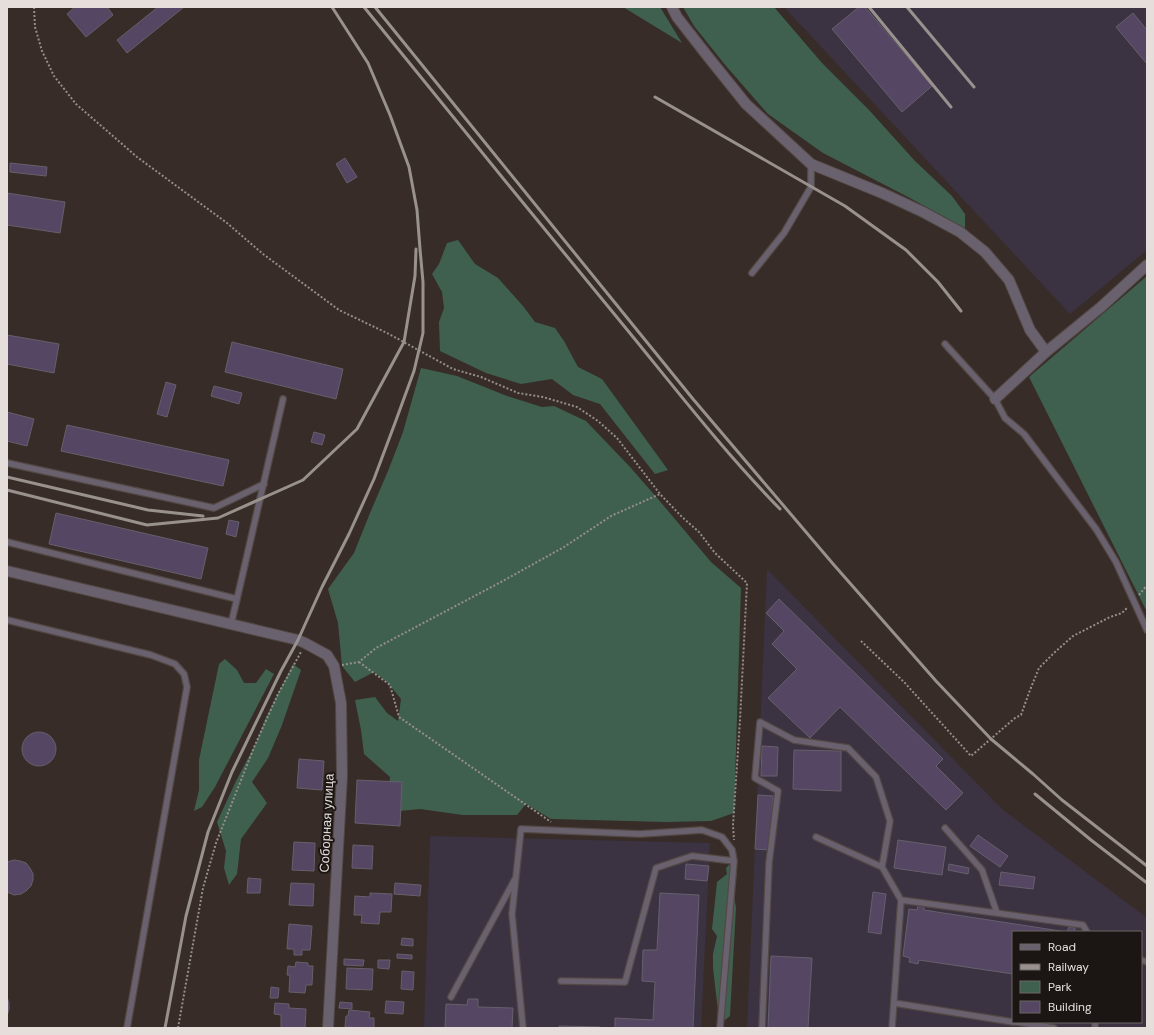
<svg xmlns="http://www.w3.org/2000/svg" width="1154" height="1035" font-family="'DM Sans',sans-serif">
  <style>
    .industrial { fill: #3b3242; fill-rule: evenodd }
    .green { fill: #3f604f }
    .building { fill: #554663; stroke: #66606b }
    .lines { fill: none; stroke-linecap: round; stroke-linejoin: round }
    .service-casing { stroke: #534844; stroke-width: 8 }
    .minor-casing { stroke: #534844; stroke-width: 12 }
    .path { stroke: #968e8a; stroke-width: 2; stroke-dasharray: 2 2; stroke-linecap: butt }
    .service { stroke: #69616e; stroke-width: 5.5 }
    .minor { stroke: #69616e; stroke-width: 10 }
    .rail { stroke: #99918d; stroke-width: 3 }
    .labels { text-anchor: middle; stroke-width: 4; stroke-linejoin: round; paint-order: stroke }
    .street-label { font-size: 13px; fill: #e5dedb; stroke: #1b1613 }
  </style>
  <rect width="100%" height="100%" fill="#372c27"/>
  <!-- industrial -->
  <path class="industrial" d="M784 7H1147V250L1070 314Z
    M767 569 1002 809 1147 918V1028H747ZM1013 932H1141V1022H1013Z
    M430 836 710 843 701 1028H424Z"/>
  <!-- green -->
  <path class="green" d="M623 7H660L682 43Z
    M683 7H774L822 63 869 110 915 161 952 196 965 214V228L908 197 823 153 768 114 726 66 694 26Z
    M458 240 475 264 498 278 523 306 535 322 555 328 564 341 578 367 602 379 668 470 655 474 600 404 573 395 552 379 521 384 486 373 440 351 439 322 444 308 442 292 432 274 439 264 447 243Z
    M1147 276V612L1029 377Z
    M421 368 457 376 507 396 542 407 554 406 586 421 630 467 658 499 711 562 741 588 734 813 711 821 666 822 551 819 526 804 517 815H463L420 809 400 811 388 799 390 777 364 754 361 730 355 700 375 697 387 713 398 721 401 699 387 682 374 672 355 682 342 666 338 623 328 589 354 553 370 513 388 471 403 432Z
    M225 659 237 670 244 683H256L266 669 274 674 215 787 202 807 194 811 199 790V760L219 664Z
    M293 664 301 670 282 725 268 758 252 782 267 803 241 839 237 874 229 885 224 868 226 851 217 822 236 781 255 745 266 717Z
    M731 863 737 874 733 892 736 907 730 1016 725 1020 718 1011 713 968V954L717 936 712 929 717 882 727 874 726 868Z"/>
  <!-- building -->
  <path class="building" d="M75 7H107L113 15 86 37 67 14Z
    M158 7H184L127 53 117 40Z
    M859 7H865L932 86 902 112 832 29Z
    M1133 13 1147 30V64L1116 27Z
    M345 158 357 177 347 183 336 164Z
    M10 163 47 167 46 176 10 172Z
    M7 193 65 202 60 233 7 225Z
    M7 335 59 344 54 373 7 364Z
    M232 342 343 369 336 399 225 372Z
    M166 382 176 385 167 417 157 414Z
    M214 386 242 393 239 404 211 396Z
    M7 412 34 419 27 446 7 441Z
    M67 425 229 460 223 486 61 451Z
    M314 432 325 435 322 445 311 442Z
    M56 513 208 548 201 579 49 544Z
    M229 520 239 522 236 537 226 534Z
    M779 599 943 759 936 766 963 793 946 810 840 707 810 738 768 698 797 669 772 644 784 631 766 613Z
    M22 749a17 17 0 1 1 34 0a17 17 0 1 1-34 0Z
    M762 746 778 747 777 776H761Z
    M794 750 841 751V791L793 789Z
    M299 759 324 761 322 790 297 788Z
    M357 780 402 782 400 826 355 823Z
    M758 795 773 796 770 850 755 849Z
    M978 835 1008 856 1000 867 970 846Z
    M898 840 946 847 942 875 894 868Z
    M294 842 315 843 314 871 292 870Z
    M353 845 373 846 372 869 352 868Z
    M14 860 20 861 26 863 30 868 33 874V880L31 886 26 891 21 894 14 895 7 892V862Z
    M686 864 709 866 707 881 685 879Z
    M949 864 969 868 968 874 948 870Z
    M1001 872 1035 877 1033 889 999 885Z
    M248 878 261 879 260 893H247Z
    M291 883 314 884 313 906 289 905Z
    M395 883 421 885 420 896 394 894Z
    M873 892 886 894 881 934 868 932Z
    M370 893 392 894 391 912H380L379 924 361 923 362 915H354L355 896 370 897Z
    M660 893 699 895 693 1028H615V1018L653 1020 655 982 642 981 643 950H657Z
    M918 905H924V910L1067 932 1069 927 1075 928V932H1013V974L919 960 918 964 909 962 910 958 903 956 909 909 917 910Z
    M289 924 312 926 310 950H302V955H294V949H287Z
    M402 938 413 939V946L401 945Z
    M397 954 412 955V959L397 958Z
    M771 956 812 958 808 1028H768Z
    M344 959 364 960 363 966 344 965Z
    M378 960H390L389 969 378 968Z
    M296 962 308 963V966H313L312 985H306L305 993 289 992 290 975H287L288 966 295 967Z
    M347 968 373 969 372 990 346 989Z
    M402 971 414 972 413 990 401 989Z
    M271 987 279 988 278 998H270Z
    M7 997 9 1003V1009L7 1016Z
    M468 999H478V1007L513 1008 512 1028H445L446 1004 467 1005Z
    M386 1001 404 1002 403 1014 385 1013Z
    M340 1002 352 1003V1009L339 1008Z
    M275 1003 289 1004V1008L306 1009 305 1028H281V1015L274 1014Z
    M349 1010 370 1012 369 1018H374V1028L345 1027 346 1016H348Z
    M559 1026 600 1027V1028H559Z"/>
  <g class="lines">
    <defs>
      <path id="service" d="M752 273 784 233 811 187V164
        M945 344 995 399 1005 418 1024 434 1096 529 1116 562 1147 630
        M7 463 214 508 264 484
        M7 542 237 599 283 399
        M7 620 151 655 175 664 184 674 187 687 127 1028
        M231 624 237 599
        M945 828 982 870 997 913
        M816 837 882 867 901 900 892 1028
        M901 900 1083 925 1087 932
        M1141 960 1147 962
        M561 981 625 982 656 868 692 856 734 861
        M451 997 515 879
        M894 1003 1013 1022
        M1016 1022 1054 1028
        M523 1028 512 914 521 829 640 834 702 830 722 837 732 850 734 861 720 1028
        M762 1028 769 863 778 791 755 778 760 722 794 740 848 748 876 777 890 821 882 867
        M1095 1028V1022"/>
      <path id="minor" d="M672 7 677 17 709 58 746 104 811 164 882 193 923 212 960 232 985 252 1009 280 1030 330 1046 352
        M995 399 1046 352 1101 307 1147 265
        M7 571 298 640 305 643 327 655 334 666 341 703 342 776 328 1028"/>
    </defs>
    <!-- service casing -->
    <use href="#service" class="service-casing"/>
    <!-- minor casing -->
    <use href="#minor" class="minor-casing"/>
    <!-- path -->
    <path class="path" d="M34 7 35 27 42 51 54 76 76 104 137 157 227 223 263 254 339 310 389 334 453 369 481 377 518 393 543 397 577 407 598 421 617 438 660 494 682 517 699 532 715 553 747 583 740 720 733 825 734 840
      M1139 595 1147 585
      M861 641 904 682 971 756 1015 718 1021 715 1030 690 1039 668 1055 652 1073 636 1110 617 1122 613 1128 607
      M359 662 390 685 399 717 551 822
      M342 665 359 662 376 648 501 582 564 547 611 516 660 494
      M178 1028 203 888 216 843 255 745 278 694 301 652"/>
    <!-- service -->
    <use href="#service" class="service"/>
    <!-- minor -->
    <use href="#minor" class="minor"/>
    <!-- rail -->
    <path class="rail" d="M364 7C452 116 540 224 629 332 678 392 726 454 780 509
      M375 7 693 399 834 565 936 681 991 739 1033 774 1062 800 1147 866
      M869 7 951 107
      M907 7 974 87
      M655 97 845 206 906 250 938 282 961 311
      M7 477 148 510 203 516
      M7 490 147 525 218 518 303 480 357 429 404 342 415 276 416 249
      M1035 794 1091 840 1147 883
      M165 1028 186 916 208 832 232 772 281 671 298 640 322 587 349 534 374 479 395 423 414 371 423 333V282L420 249 417 210 409 167 390 115 368 63 332 7"/>
  </g>
  <g class="labels">
    <!-- street labels -->
    <g class="street-label">
      <text transform="translate(326 823) rotate(-87)" y="5">Соборная улица</text>
    </g>
  </g>
  <!-- border -->
  <rect width="1154" height="1035" fill="none" stroke="#e5dedb" stroke-width="16"/>
  <!-- legend -->
  <rect x="1012" y="931" width="130" height="92" fill="#1b1613" stroke="#6c6663"/>
  <rect x="1020" y="944" width="20" height="6" fill="#69616e" stroke="#6c6663"/>
  <text x="1048" y="951" font-size="12" fill="#e5dedb">Road</text>
  <rect x="1020" y="964" width="20" height="6" fill="#99918d" stroke="#6c6663"/>
  <text x="1048" y="971" font-size="12" fill="#e5dedb">Railway</text>
  <rect x="1020" y="981" width="20" height="12" fill="#3f604f" stroke="#6c6663"/>
  <text x="1048" y="991" font-size="12" fill="#e5dedb">Park</text>
  <rect x="1020" y="1001" width="20" height="12" fill="#554663" stroke="#6c6663"/>
  <text x="1048" y="1011" font-size="12" fill="#e5dedb">Building</text>
</svg>
